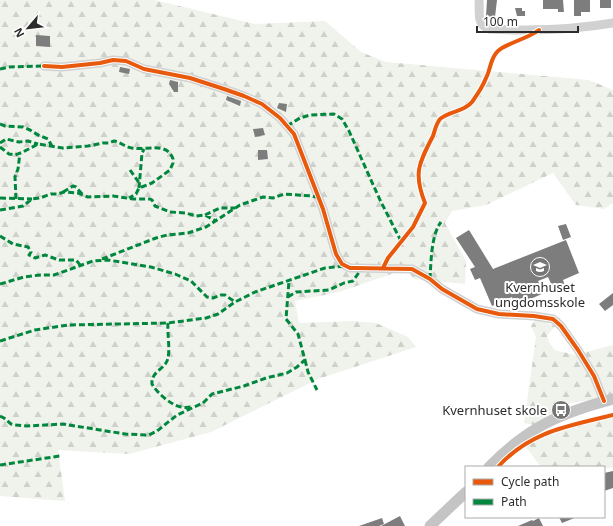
<svg xmlns="http://www.w3.org/2000/svg" width="613" height="526" font-family="'Noto Sans',sans-serif">
  <style>
    .forest { fill: url(#forest-firs) }
    .building { fill: #7d7d7d }
    .lines { fill: none; stroke-linecap: round; stroke-linejoin: round }
    .minor { stroke: #d1d1d1; stroke-width: 9 }
    .major { stroke: #c4c4c4; stroke-width: 11 }
    .quiet { stroke: #00873e; stroke-width: 3; stroke-dasharray: 6 3; stroke-linecap: butt }
    .cycleway-casing { stroke: #fff; stroke-width: 6 }
    .cycleway { stroke: #e8590c; stroke-width: 4 }
    .labels { text-anchor: middle; stroke-width: 4; stroke-linejoin: round; paint-order: stroke }
    .poi-label { font-size: 13px; fill: #2c2c2c; stroke: #fff }
  </style>
  <defs>
    <pattern id="forest-firs" width="22" height="20" patternUnits="userSpaceOnUse"><rect width="22" height="20" fill="#f0f3eb"/><path d="M5 1l3.5 6h-7zM16 11l3.5 6h-7z" fill="#ced0ca"/></pattern>
  </defs>
  <rect width="100%" height="100%" fill="#fff"/>
  <!-- forest -->
  <path class="forest" d="M0 0H154L255 24 325 21 361 52 386 62 589 80 613 90V203L604 209 576 205 553 173 486 205 452 211 445 223 466 261 465 284 414 279 406 269 339 292 295 301 299 323 352 321 376 323 408 337 416 347 318 379 211 432 129 454 58 450 65 501 0 496Z
    M536 319 555 326 547 336 550 344 555 350 575 355 613 345V394L591 400 563 404 555 413 534 425 524 423 536 337 531 326Z
    M613 417V467L604 469V467H541L525 446 563 430Z"/>
  <!-- building -->
  <path class="building" d="M487 0H497L495 17 486 16Z
    M543 0H563L564 12H558V9H543Z
    M574 0H590V12H581V16H574Z
    M600 0H611V8H600Z
    M515 8H522V11H525V16H517Z
    M36 35 50 36V47L36 46Z
    M120 67 130 69 129 74 119 72Z
    M170 80 178 82V92H174L169 84Z
    M227 96 241 101 240 106 226 100Z
    M279 103 287 104 286 112 277 108Z
    M263 128 265 135 255 137 253 129Z
    M258 150H267L268 159 258 160Z
    M566 224 571 237 563 240 558 226Z
    M469 230 493 269 566 240 579 273 563 280 565 286 554 290 548 277 538 281 544 293 526 301 527 304 516 308 512 297 492 306 480 278 475 280 470 269 475 267 456 238Z
    M613 293V305L605 311 599 304Z
    M613 471V488L604 491V473Z
    M400 516 405 526H381Z
    M559 517H577L562 523Z
    M382 518 384 524 379 526H359Z
    M539 518 543 526H518L532 520 533 521Z"/>
  <g class="lines">
    <!-- minor -->
    <path class="minor" d="M479 0C480 12 476 24 489 29 530 31 573 30 613 23
      M44 66 62 67 100 63 113 60 126 61 144 69 190 78 224 89 244 96 262 104 280 118 294 134 323 209 336 254 342 264 350 268H355L412 269 430 279 442 289 477 309 499 314 534 316 553 319 561 326 578 350 594 376 604 401"/>
    <!-- major -->
    <path class="major" d="M489 467C528 427 560 413 613 399
      M430 526 466 492"/>
    <!-- quiet -->
    <path class="quiet" d="M0 69 9 67 44 66
      M0 124 5 126 23 127 30 130 38 135 48 139 52 146
      M287 126 300 118 310 115 334 114 342 119 349 131 380 200 401 241
      M0 143 6 139 19 142 28 141 38 144
      M0 147 9 154 15 155 23 152 38 144 63 148 88 146 103 143H109L114 141C120 142 125 147 132 148 146 151 167 141 173 159V163L170 170 152 183 139 188 136 194 129 198
      M130 170 140 184
      M139 188 142 153 144 149
      M63 192 73 186 76 187 82 194
      M0 198 32 199
      M16 199 15 177 18 169 20 153
      M0 210 23 206 32 199 40 198 51 194H58L64 192 78 193 88 197 113 196 133 199H150L152 200 155 206 170 212 186 213 196 216 205 215 216 221
      M205 215 220 208H235
      M0 236 13 244 28 247 31 252 29 255 35 258 45 255 59 260H76L81 266
      M102 259 156 238 167 235 188 233 206 227 240 205 263 197 273 198 284 194 312 196 319 198
      M430 279C431 263 431 235 441 222
      M0 284 24 277 40 275H54L93 261 108 260 151 267 175 274 191 281 207 297 213 298 221 295H225L235 302
      M288 297 296 292 329 290 344 283 353 281 362 268
      M168 323C167 334 171 352 167 361 163 370 151 372 152 384 156 392 172 406 181 407 184 408 188 407 191 407
      M0 341 35 330 68 325 168 323 206 318 218 314 235 302 255 292 325 268 345 266
      M305 360 308 372 317 390
      M0 416 4 418 11 424 15 425 27 426 63 424 125 434 149 435 157 431 177 415 203 403 212 394 244 386 266 378 287 373 297 367 305 360 298 334 286 319 289 281
      M0 465 60 456"/>
    <defs>
      <path id="cycleway" d="M44 66 62 67 100 63 113 60 126 61 144 69 190 78 224 89 244 96 262 104 280 118 294 134 323 209 336 254 342 264 350 268H355L412 269 430 279 442 289 477 309 499 314 534 316 553 319 561 326 578 350 594 376 604 401
        M383 268 388 258 413 227 425 203C413 173 419 163 433 136 435 130 436 124 440 119 449 111 464 112 472 102 477 95 483 86 486 78 491 69 490 58 498 51 507 43 527 39 539 30
        M498 467C530 431 569 426 613 415"/>
    </defs>
    <!-- cycleway casing -->
    <use href="#cycleway" class="cycleway-casing"/>
    <!-- cycleway -->
    <use href="#cycleway" class="cycleway"/>
  </g>
  <!-- icons -->
  <defs>
    <symbol id="school-disc" viewBox="-11 -11 22 22"><circle r="9.5" fill="#767676" stroke="#fff"/><path d="M0-5L7-2L0 1L-7-2ZM-4 1L0 2.5L4 1V4Q0 6-4 4Z" fill="#fff"/></symbol>
    <symbol id="bus-disc" viewBox="-11 -11 22 22"><circle r="9.5" fill="#767676" stroke="#fff"/><path d="M-5-6H5V4H4V6H2V4H-2V6H-4V4H-5ZM-3.5-4V0h7V-4ZM-3.5 1.2v1.5H-2V1.2ZM2 1.2v1.5H3.5V1.2Z" fill="#fff"/></symbol>
  </defs>
  <g fill-rule="evenodd">
    <use href="#school-disc" x="529" y="256" width="22" height="22"/>
    <use href="#bus-disc" x="550" y="399" width="22" height="22"/>
  </g>
  <g class="labels">
    <!-- poi labels -->
    <g class="poi-label">
      <text x="540" y="292">Kvernhuset<tspan x="540" dy="15">ungdomsskole</tspan></text>
      <text x="547" y="415" text-anchor="end">Kvernhuset skole</text>
    </g>
  </g>
  <!-- legend -->
  <rect x="465" y="466" width="140" height="52" fill="#ffffff" stroke="#ababab"/>
  <rect x="473" y="479" width="20" height="6" fill="#e8590c" stroke="#ababab"/>
  <text x="501" y="486" font-size="12" fill="#2c2c2c">Cycle path</text>
  <rect x="473" y="499" width="20" height="6" fill="#00873e" stroke="#ababab"/>
  <text x="501" y="506" font-size="12" fill="#2c2c2c">Path</text>
  <!-- north arrow -->
  <g transform="translate(28 28) rotate(242)" stroke="#ffffff" stroke-width="3" paint-order="stroke">
  <path d="M0-3L7 15L0 10L-7 15Z" fill="#2c2c2c"/>
  <text y="-6" font-size="11" font-weight="bold" text-anchor="middle" fill="#2c2c2c">N</text>
  </g>
  <!-- scale -->
  <path d="M477 26v6h101v-6" fill="none" stroke="#2c2c2c" stroke-width="2"/>
  <text x="483" y="26" font-size="12" fill="#2c2c2c" stroke="#ffffff" stroke-width="3" paint-order="stroke">100 m</text>
</svg>
